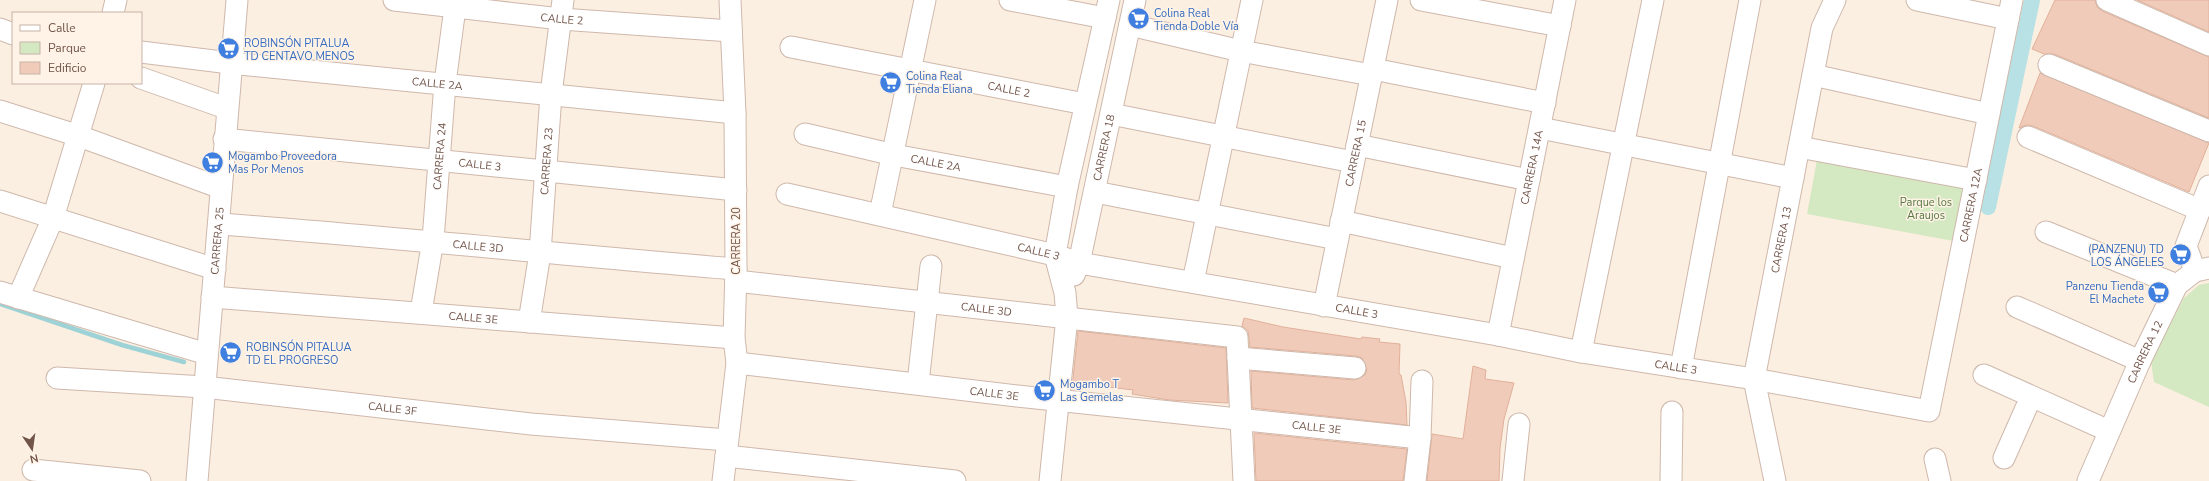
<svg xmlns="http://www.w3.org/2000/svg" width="2209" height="481" font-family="'Nunito Sans',sans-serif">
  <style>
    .green { fill: #d4e8c1 }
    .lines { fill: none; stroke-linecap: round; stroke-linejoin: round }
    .stream { stroke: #9dd2d6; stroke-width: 4.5 }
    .canal { stroke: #b7e1e4; stroke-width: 16 }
    .building { fill: #f0cbba; stroke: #e2b09a }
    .minor-casing { stroke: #ceb8ac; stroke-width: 23 }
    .minor { stroke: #fff; stroke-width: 21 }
    .labels { text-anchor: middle; stroke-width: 3; stroke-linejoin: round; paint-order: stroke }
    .shop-label { font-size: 11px; fill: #366cbe; stroke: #fff3e7; text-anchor: start }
    .street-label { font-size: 11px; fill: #725449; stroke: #fff3e7 }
    .park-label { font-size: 11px; fill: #567842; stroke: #fff3e7 }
  </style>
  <rect width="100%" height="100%" fill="#fbefe1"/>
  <!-- green -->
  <path class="green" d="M1817 160 1969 188 1959 242 1807 214Z
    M2209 283V407L2154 382 2151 362 2184 298 2199 285Z"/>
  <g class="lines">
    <!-- stream -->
    <path class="stream" d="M0 304 122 345 184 362"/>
    <!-- canal -->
    <path class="canal" d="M1988 207 2032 0"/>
  </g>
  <!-- building -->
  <path class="building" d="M2055 0H2095L2097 7 2102 11 2209 57V118L2054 54H2044L2032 49Z
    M2137 0H2209V32Z
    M2040 73 2209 143 2189 192 2033 126 2026 125 2019 128Z
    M1244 318 1283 327 1361 339 1362 337 1380 339 1379 342 1400 344 1399 374 1401 375 1406 402 1407 425 1252 408 1251 371 1354 380 1365 375 1367 369 1362 358 1356 356 1250 347 1248 331 1242 326Z
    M1078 331 1226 348 1228 403 1169 400 1132 394 1133 390 1084 384 1083 389 1072 388Z
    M1473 366 1486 370 1485 379 1514 383 1504 419 1500 448 1499 481H1427L1432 434 1463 439Z
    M1254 433 1407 449 1403 481H1256Z"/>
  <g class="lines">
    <defs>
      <g id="minor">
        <path id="s1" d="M394 0 561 19 731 31"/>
        <path d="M1010 0 1105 18"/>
        <path d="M1421 0 1560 26"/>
        <path d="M1917 0 2008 19"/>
        <path d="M2107 0 2209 45"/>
        <path d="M113 13 116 0"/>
        <path d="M1130 25 1241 51 1371 75"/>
        <path d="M0 29 13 34"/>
        <path id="s2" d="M791 47 1085 104"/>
        <path id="s3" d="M141 52 230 63 735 113"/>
        <path d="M2049 65 2209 131"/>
        <path d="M1373 69 1545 103"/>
        <path d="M1813 75 1989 114"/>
        <path d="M141 78 226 108"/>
        <path d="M0 111 79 136 221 188"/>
        <path d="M1111 114 1353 162"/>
        <path d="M1540 128 1793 178"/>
        <path id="s4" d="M805 134 894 155 1067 187"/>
        <path d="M2028 137 2200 210"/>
        <path id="s5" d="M224 139 736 190"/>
        <path d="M1357 145 1529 180"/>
        <path d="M1799 147 1976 180"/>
        <path d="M1095 192 1337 239"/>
        <path id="s6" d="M787 194 1055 255 1079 263 1498 335 1581 352 1754 379 1929 411 2012 0"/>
        <path d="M0 201 215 269"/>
        <path d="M880 214 925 0"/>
        <path d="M1341 221 1513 258"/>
        <path id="s7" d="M220 224C392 237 564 255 736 269"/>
        <path d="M2046 232 2177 285"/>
        <path d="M2195 271 2186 246 2209 186"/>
        <path id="s8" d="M1074 275 1079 263 1135 0"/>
        <path id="s9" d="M736 281 1237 337 1244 481"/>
        <path d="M1193 282 1252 0"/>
        <path d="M0 292 207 354"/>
        <path id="s10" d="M212 297 734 338"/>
        <path d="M18 298 53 218 94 83"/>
        <path id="s11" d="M1324 306 1387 0"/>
        <path d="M2017 307 2140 361"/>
        <path id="s12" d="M421 312 433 240 445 83 456 0"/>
        <path id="s13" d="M529 322 540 253 551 94 563 0"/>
        <path id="s14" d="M1498 335 1565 0"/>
        <path d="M1581 352 1653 0"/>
        <path d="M1238 358 1355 368"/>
        <path id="s15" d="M737 363 1017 396 1420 438"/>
        <path d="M1681 368 1750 0"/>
        <path d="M1984 375 2109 431"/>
        <path id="s16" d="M57 378 204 387 531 424 727 440"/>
        <path d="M918 383 931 266"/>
        <path d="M726 456 955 481"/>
        <path d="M2004 458 2031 397"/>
        <path d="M1935 459 1940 481"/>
        <path d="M33 470 140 481"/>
        <path id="s17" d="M197 481 237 0"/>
        <path d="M723 481 737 363 734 338 736 269 735 113 730 0"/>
        <path d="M1050 481 1067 317 1065 293 1055 255 1067 187 1109 0"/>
        <path d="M1415 481 1420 438 1422 381"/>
        <path d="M1513 481 1519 424"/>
        <path d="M1671 481 1672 412"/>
        <path id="s18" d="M1775 481 1754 379 1822 28 1835 0"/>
        <path id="s19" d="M2088 481 2140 361 2177 285 2195 271 2209 268"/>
      </g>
    </defs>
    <!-- minor casing -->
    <use href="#minor" class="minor-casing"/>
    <!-- minor -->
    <use href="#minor" class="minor"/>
  </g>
  <!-- icons -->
  <defs>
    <symbol id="supermarket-disc" viewBox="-11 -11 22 22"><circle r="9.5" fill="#3f7fe0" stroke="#fff3e7"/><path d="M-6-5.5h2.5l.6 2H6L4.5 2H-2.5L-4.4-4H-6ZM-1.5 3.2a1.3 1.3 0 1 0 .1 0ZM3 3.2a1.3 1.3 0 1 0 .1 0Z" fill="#fff"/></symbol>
  </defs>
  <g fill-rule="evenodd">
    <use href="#supermarket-disc" x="1126" y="6" width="25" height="25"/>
    <use href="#supermarket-disc" x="216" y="36" width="25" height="25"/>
    <use href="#supermarket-disc" x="878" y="70" width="25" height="25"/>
    <use href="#supermarket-disc" x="200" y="150" width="25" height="25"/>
    <use href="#supermarket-disc" x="2168" y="242" width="25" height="25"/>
    <use href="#supermarket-disc" x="2146" y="280" width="25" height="25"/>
    <use href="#supermarket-disc" x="218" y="340" width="25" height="25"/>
    <use href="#supermarket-disc" x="1032" y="378" width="25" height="25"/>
  </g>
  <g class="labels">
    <!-- shop labels -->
    <g class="shop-label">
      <text x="1154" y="17">Colina Real<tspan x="1154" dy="13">Tienda Doble Vía</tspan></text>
      <text x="244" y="47">ROBINSÓN PITALUA<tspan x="244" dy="13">TD CENTAVO MENOS</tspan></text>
      <text x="906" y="80">Colina Real<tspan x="906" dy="13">Tienda Eliana</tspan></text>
      <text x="228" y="160">Mogambo Proveedora<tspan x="228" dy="13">Mas Por Menos</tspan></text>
      <text x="2164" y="253" text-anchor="end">(PANZENU) TD<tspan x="2164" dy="13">LOS ÁNGELES</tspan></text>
      <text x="2144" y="290" text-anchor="end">Panzenu Tienda<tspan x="2144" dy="13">El Machete</tspan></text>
      <text x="246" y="351">ROBINSÓN PITALUA<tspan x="246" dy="13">TD EL PROGRESO</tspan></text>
      <text x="1060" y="388">Mogambo T<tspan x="1060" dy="13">Las Gemelas</tspan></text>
    </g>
    <!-- street labels -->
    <g class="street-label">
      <text dy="4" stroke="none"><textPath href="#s1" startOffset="169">CALLE 2</textPath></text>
      <text dy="4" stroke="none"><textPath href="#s3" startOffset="298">CALLE 2A</textPath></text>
      <text dy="4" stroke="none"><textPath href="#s2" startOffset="222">CALLE 2</textPath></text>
      <text dy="4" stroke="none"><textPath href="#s8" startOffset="131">CARRERA 18</textPath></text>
      <text dy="4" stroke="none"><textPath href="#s11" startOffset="156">CARRERA 15</textPath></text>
      <text dy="4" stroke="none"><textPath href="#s12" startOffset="157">CARRERA 24</textPath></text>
      <text dy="4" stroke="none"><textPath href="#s13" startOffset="162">CARRERA 23</textPath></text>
      <text dy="4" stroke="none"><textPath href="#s4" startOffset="134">CALLE 2A</textPath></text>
      <text dy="4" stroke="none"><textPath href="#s5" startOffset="257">CALLE 3</textPath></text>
      <text dy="4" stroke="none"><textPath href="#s14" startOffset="171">CARRERA 14A</textPath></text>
      <text dy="4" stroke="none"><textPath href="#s6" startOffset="1373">CARRERA 12A</textPath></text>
      <text dy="4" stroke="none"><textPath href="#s18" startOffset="246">CARRERA 13</textPath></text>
      <text dy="4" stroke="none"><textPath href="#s17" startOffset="241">CARRERA 25</textPath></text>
      <text transform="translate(736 241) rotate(-90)" y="4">CARRERA 20</text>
      <text dy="4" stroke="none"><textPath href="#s7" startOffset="259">CALLE 3D</textPath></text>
      <text dy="4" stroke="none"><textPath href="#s6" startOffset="258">CALLE 3</textPath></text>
      <text dy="4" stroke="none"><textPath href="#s9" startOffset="252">CALLE 3D</textPath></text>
      <text dy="4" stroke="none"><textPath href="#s6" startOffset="582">CALLE 3</textPath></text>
      <text dy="4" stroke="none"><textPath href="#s10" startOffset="262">CALLE 3E</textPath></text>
      <text dy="4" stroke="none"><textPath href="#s19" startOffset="141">CARRERA 12</textPath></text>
      <text dy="4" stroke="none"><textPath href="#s6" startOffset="906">CALLE 3</textPath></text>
      <text dy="4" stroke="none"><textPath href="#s15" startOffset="259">CALLE 3E</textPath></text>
      <text dy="4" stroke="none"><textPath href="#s16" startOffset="337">CALLE 3F</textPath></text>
      <text dy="4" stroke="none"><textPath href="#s15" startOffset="583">CALLE 3E</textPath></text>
    </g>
    <!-- park labels -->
    <g class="park-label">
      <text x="1926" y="206">Parque los<tspan x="1926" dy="13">Araujos</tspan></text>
    </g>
  </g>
  <!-- legend -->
  <rect x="12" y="12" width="130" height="72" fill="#fff3e7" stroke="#c7b3a8"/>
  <rect x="20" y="25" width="20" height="6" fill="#ffffff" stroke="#c7b3a8"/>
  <text x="48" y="32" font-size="12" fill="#725449">Calle</text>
  <rect x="20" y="42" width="20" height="12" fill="#d4e8c1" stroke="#c7b3a8"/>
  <text x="48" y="52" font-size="12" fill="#725449">Parque</text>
  <rect x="20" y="62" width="20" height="12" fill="#f0cbba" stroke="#c7b3a8"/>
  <text x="48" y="72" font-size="12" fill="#725449">Edificio</text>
  <!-- north arrow -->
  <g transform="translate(32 449) rotate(167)" stroke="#fff3e7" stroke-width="3" paint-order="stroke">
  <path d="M0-3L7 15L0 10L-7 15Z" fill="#725449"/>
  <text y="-6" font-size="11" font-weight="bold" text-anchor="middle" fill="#725449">N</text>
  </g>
</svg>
